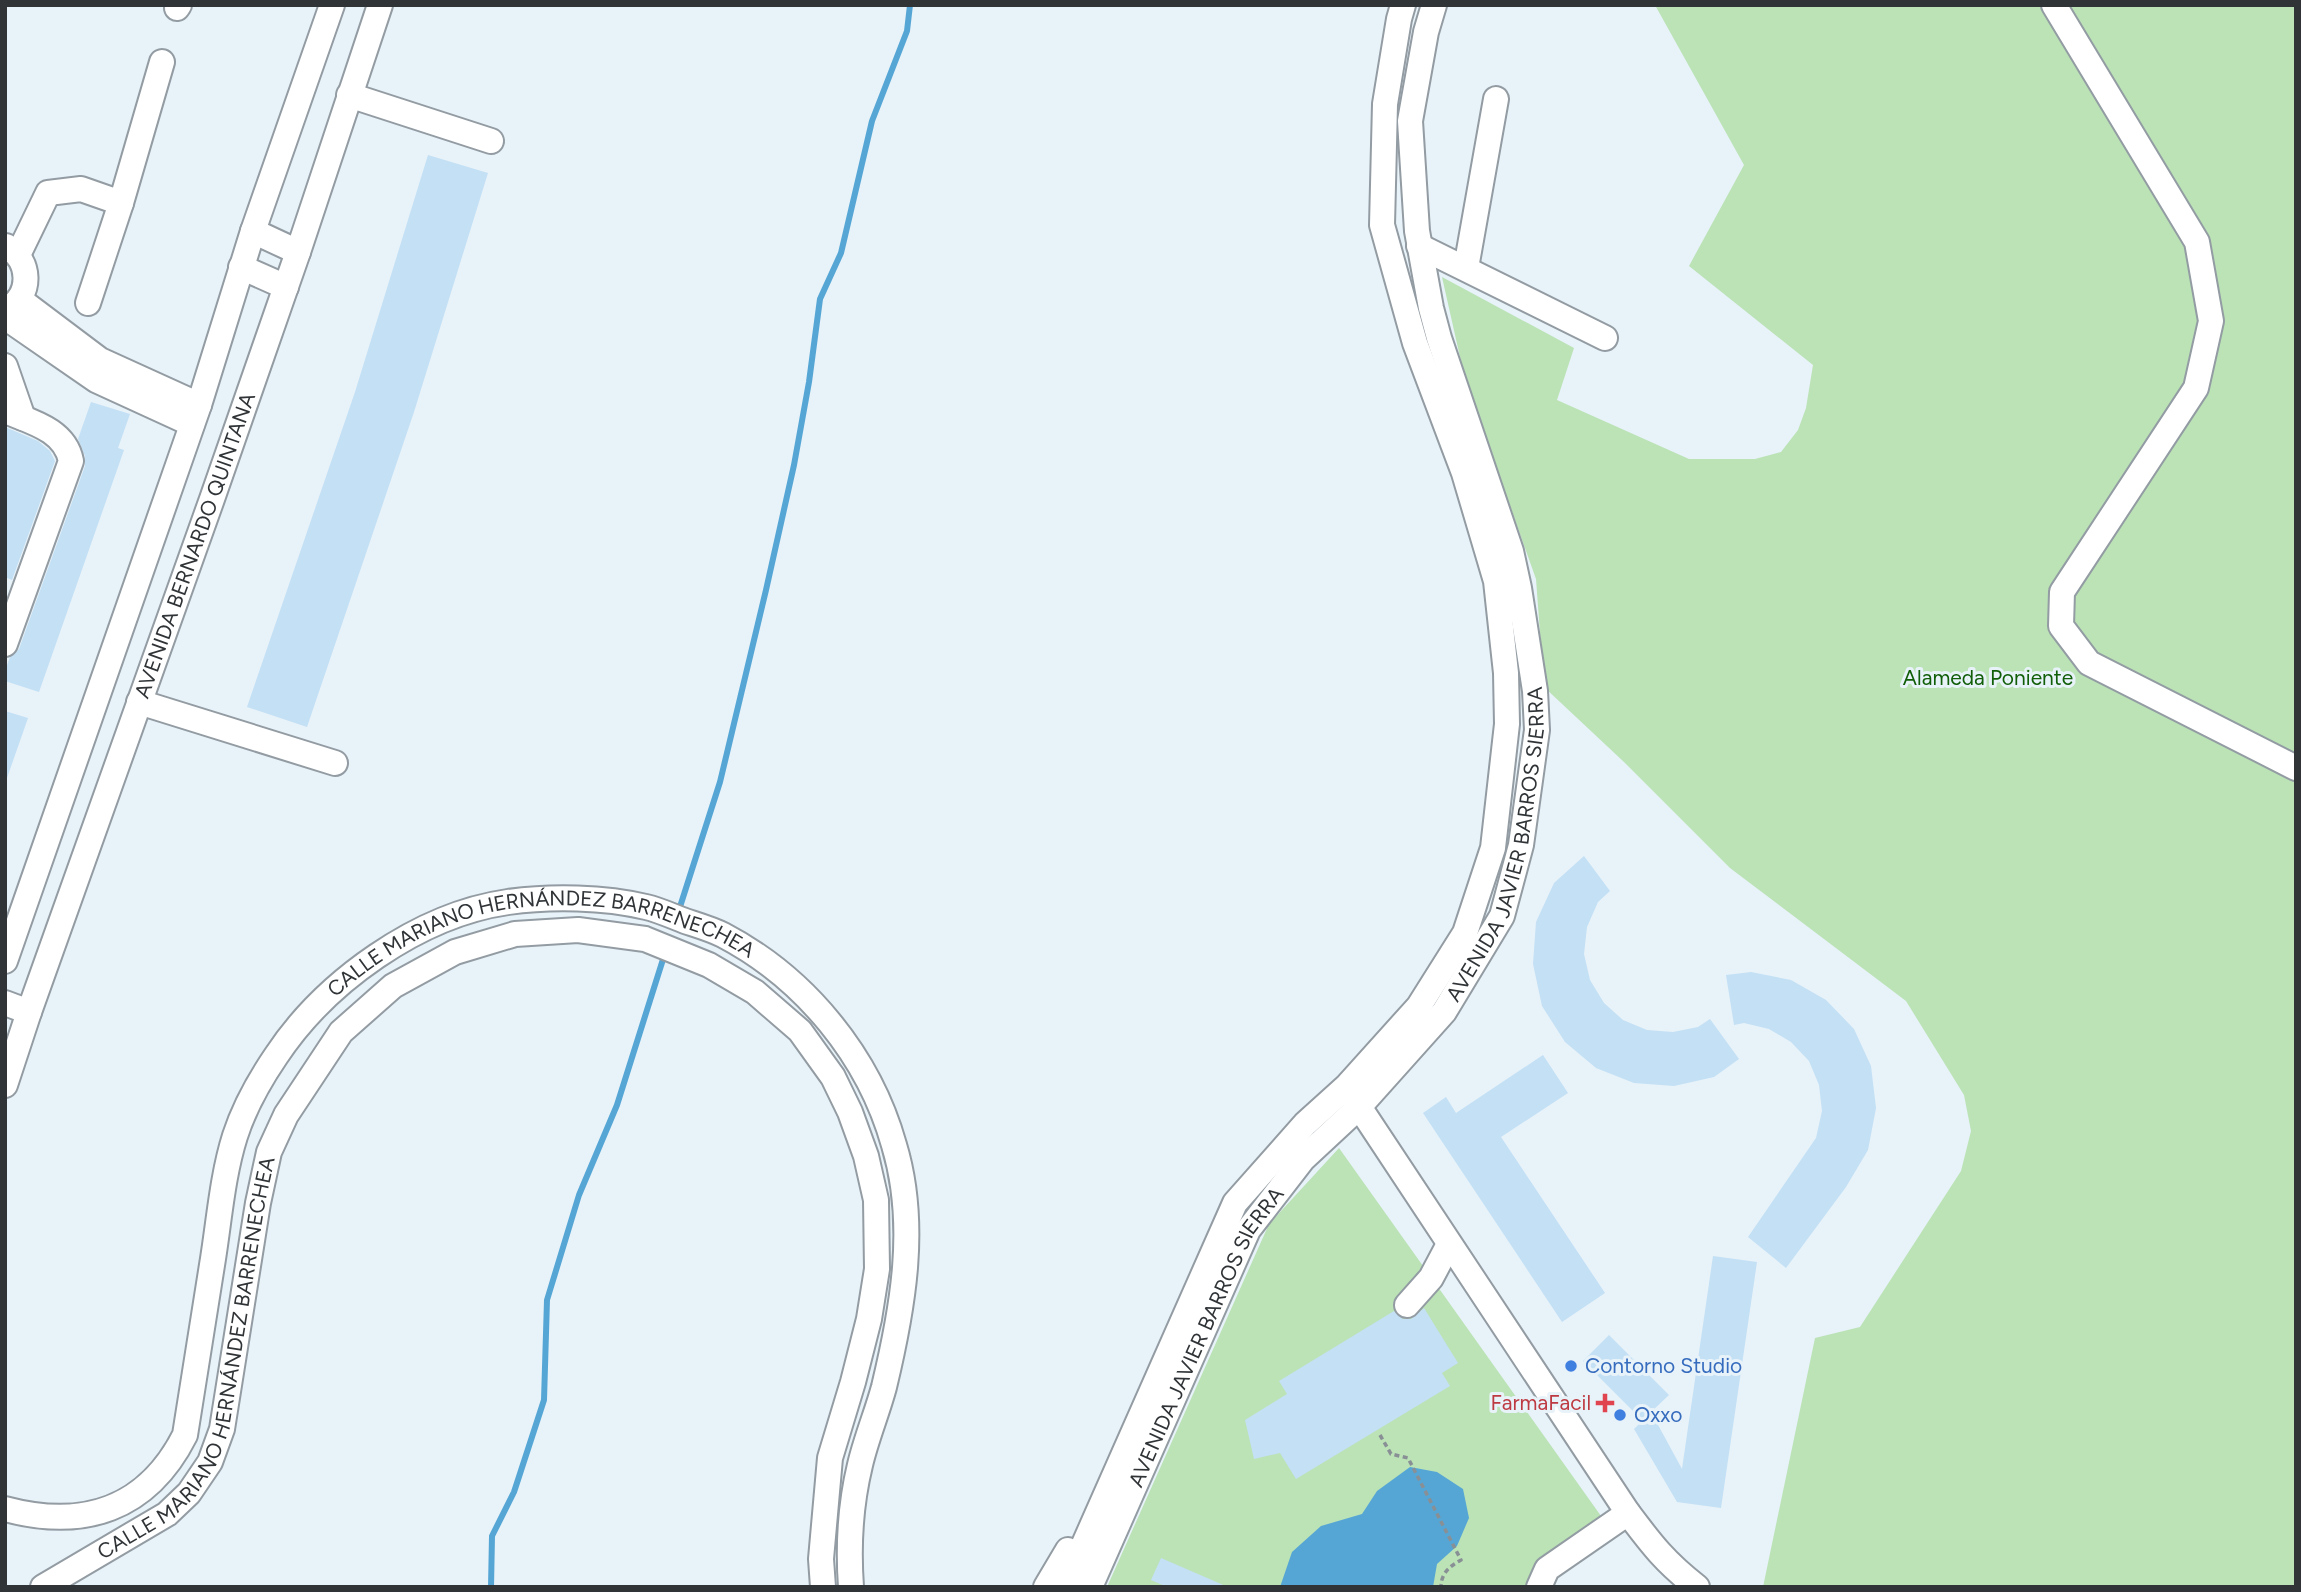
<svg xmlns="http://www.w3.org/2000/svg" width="2301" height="1592" font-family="Figtree,sans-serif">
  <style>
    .green { fill: #bbe3b6 }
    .water { fill: #56a6d5 }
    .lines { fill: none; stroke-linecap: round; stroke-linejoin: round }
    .stream { stroke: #56a6d5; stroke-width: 6 }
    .building { fill: #c3e0f5 }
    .minor-casing { stroke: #939ca3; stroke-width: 28 }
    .path { stroke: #899095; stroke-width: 3.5; stroke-dasharray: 5 3.5; stroke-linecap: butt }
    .minor { stroke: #fff; stroke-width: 24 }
    .shop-dot { fill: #3f7fe0; stroke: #e8f2f9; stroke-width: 2.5 }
    .health-dot { fill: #e0444e; stroke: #e8f2f9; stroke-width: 2.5 }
    .labels { text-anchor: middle; stroke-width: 6; stroke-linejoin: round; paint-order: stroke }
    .street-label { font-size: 21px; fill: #303437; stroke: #e8f2f9 }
    .park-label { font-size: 21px; fill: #105e08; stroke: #e8f2f9 }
    .shop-label { font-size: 21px; fill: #366cbe; stroke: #e8f2f9; text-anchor: start }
    .health-label { font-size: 21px; fill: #be3a42; stroke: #e8f2f9; text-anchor: end }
  </style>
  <rect width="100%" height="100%" fill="#e8f2f9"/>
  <!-- green -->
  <path class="green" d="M1655 5H2296V1587H1763L1815 1338 1860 1327 1961 1171 1971 1131 1964 1095 1906 1001 1730 868 1624 762 1544 687 1536 579 1483 430 1460 357 1442 277 1574 348 1557 400 1689 459H1755L1781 452 1798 430 1806 408 1813 365 1689 266 1744 165Z
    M1339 1148 1601 1516 1533 1571 1526 1587H1107L1269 1224Z"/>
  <!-- water -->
  <path class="water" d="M1410 1467 1437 1472 1463 1489 1469 1518 1457 1546 1437 1564 1433 1587H1280L1292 1552 1321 1526 1362 1514 1377 1491Z"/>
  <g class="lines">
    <!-- stream -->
    <path class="stream" d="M678 913 720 782 766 590 794 465 809 382 820 299 841 253 872 121 907 31 910 5
      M491 1587 492 1536 514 1492 544 1400 547 1300 579 1195 617 1105 665 953"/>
  </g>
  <!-- building -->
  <path class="building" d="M428 155 488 173 414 412 307 727 247 707 355 392Z
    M91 402 130 414 118 448 124 450 39 692 5 681V671L10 657 19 649 85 466V456L78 439Z
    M5 427 38 441 50 451 55 461 12 580 5 577Z
    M5 711 28 718 7 778 5 777Z
    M1584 856 1610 891 1598 902 1587 927 1584 954 1590 980 1604 1003 1623 1020 1647 1030 1673 1032 1698 1027 1710 1019 1739 1059 1714 1077 1674 1086 1634 1083 1596 1068 1565 1042 1542 1006 1533 964 1536 922 1554 883Z
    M1751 972 1791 980 1826 1000 1854 1029 1871 1066 1876 1108 1868 1150 1846 1187 1786 1268 1748 1237 1816 1138 1822 1111 1819 1085 1809 1061 1791 1042 1769 1029 1744 1023 1734 1025 1726 975Z
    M1543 1055 1568 1093 1501 1137 1605 1293 1562 1322 1423 1113 1446 1097 1456 1113Z
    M1713 1256 1757 1262 1721 1508 1677 1502 1634 1429 1647 1416 1642 1420 1583 1361 1609 1335 1669 1395 1651 1412 1682 1469Z
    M1424 1308 1458 1363 1442 1373 1450 1386 1296 1479 1280 1453 1254 1459 1245 1420 1287 1394 1279 1381 1394 1311 1403 1319H1411Z
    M1161 1558 1228 1587H1167L1151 1580Z"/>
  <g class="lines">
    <defs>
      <g id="minor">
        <path d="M2054 5 2197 242 2211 321 2196 388 2062 592 2061 626 2089 663 2296 768"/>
        <path d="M177 8 179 5"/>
        <path d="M349 95 491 141"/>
        <path d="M253 231 298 252"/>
        <path d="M6 246C31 260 33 295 6 310"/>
        <path d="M1419 246 1605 338"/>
        <path d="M18 255 48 193 81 189 121 203"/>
        <path d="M241 267 286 287"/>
        <path d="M1466 268 1496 99"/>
        <path d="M19 299 100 360 199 405"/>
        <path d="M88 303 121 203 162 62"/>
        <path d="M5 317 96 380 192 424"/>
        <path d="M5 366 23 418"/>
        <path d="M5 411C32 422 65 430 71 461L5 644"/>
        <path d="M139 702 335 763"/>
        <path d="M5 961 199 405 253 231 332 5"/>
        <path d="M5 1003 29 1012"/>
        <path id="s1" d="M5 1085 29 1012 212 499 298 252 380 5"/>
        <path d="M1350 1093 1628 1513C1652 1545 1665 1562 1697 1587"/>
        <path d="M1407 1305 1431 1278 1449 1244"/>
        <path id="s2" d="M5 1509C84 1530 147 1510 185 1435 194 1378 203 1322 212 1265 219 1223 222 1177 235 1136 244 1108 259 1081 276 1056 325 982 418 915 508 902 551 896 604 897 646 907 659 910 672 916 685 921 697 925 711 929 723 935 805 978 869 1056 894 1145 918 1224 903 1308 884 1387 877 1413 866 1439 860 1465 850 1506 848 1545 851 1587"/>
        <path id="s3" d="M43 1587 167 1514 189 1493 210 1462 222 1429 258 1203 269 1152 286 1115 341 1032 393 986 455 952 515 934 578 930 645 939 709 965 755 992 800 1031 833 1077 850 1112 866 1156 876 1200 877 1269 869 1319 853 1382 830 1458 821 1559 823 1587"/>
        <path d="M1046 1587 1068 1550"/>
        <path d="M1065 1587 1235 1203 1305 1124 1346 1087 1419 1006 1465 933 1493 848 1507 724 1506 673 1496 581 1464 473 1415 343 1382 225 1385 104 1399 19 1403 5"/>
        <path id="s4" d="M1090 1587 1248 1230 1303 1159 1359 1107 1444 1012 1502 916 1521 845 1537 730 1535 691 1519 588 1511 551 1439 338 1431 308 1417 231 1410 121 1426 32 1434 5"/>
        <path d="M1539 1587 1547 1569 1628 1513"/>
      </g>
    </defs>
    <!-- minor casing -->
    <use href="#minor" class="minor-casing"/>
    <!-- path -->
    <path class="path" d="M1380 1435 1391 1454 1408 1458 1461 1560C1450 1566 1441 1573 1441 1587"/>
    <!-- minor -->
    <use href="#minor" class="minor"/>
  </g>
  <!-- markers -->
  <g class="shop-dot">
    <circle cx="1571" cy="1366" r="7"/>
    <circle cx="1620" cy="1415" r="7"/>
  </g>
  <path class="health-dot" d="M1601.5 1392.5h7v7h7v7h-7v7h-7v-7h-7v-7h7z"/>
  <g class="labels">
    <!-- street labels -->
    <g class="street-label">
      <text dy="7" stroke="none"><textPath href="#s1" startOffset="572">AVENIDA BERNARDO QUINTANA</textPath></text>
      <text dy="7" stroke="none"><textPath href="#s4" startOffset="864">AVENIDA JAVIER BARROS SIERRA</textPath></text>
      <text dy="7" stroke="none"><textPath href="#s2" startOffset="920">CALLE MARIANO HERNÁNDEZ BARRENECHEA</textPath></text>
      <text dy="7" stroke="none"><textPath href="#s4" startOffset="276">AVENIDA JAVIER BARROS SIERRA</textPath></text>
      <text dy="7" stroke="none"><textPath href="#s3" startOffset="294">CALLE MARIANO HERNÁNDEZ BARRENECHEA</textPath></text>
    </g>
    <!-- park labels -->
    <g class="park-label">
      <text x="1988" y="685">Alameda Poniente</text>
    </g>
    <!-- shop labels -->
    <g class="shop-label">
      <text x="1585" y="1373">Contorno Studio</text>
      <text x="1634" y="1422">Oxxo</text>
    </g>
    <!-- health labels -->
    <g class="health-label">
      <text x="1591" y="1410">FarmaFacil</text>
    </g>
  </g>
  <!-- border -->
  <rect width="2301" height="1592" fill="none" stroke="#303437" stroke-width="14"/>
</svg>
